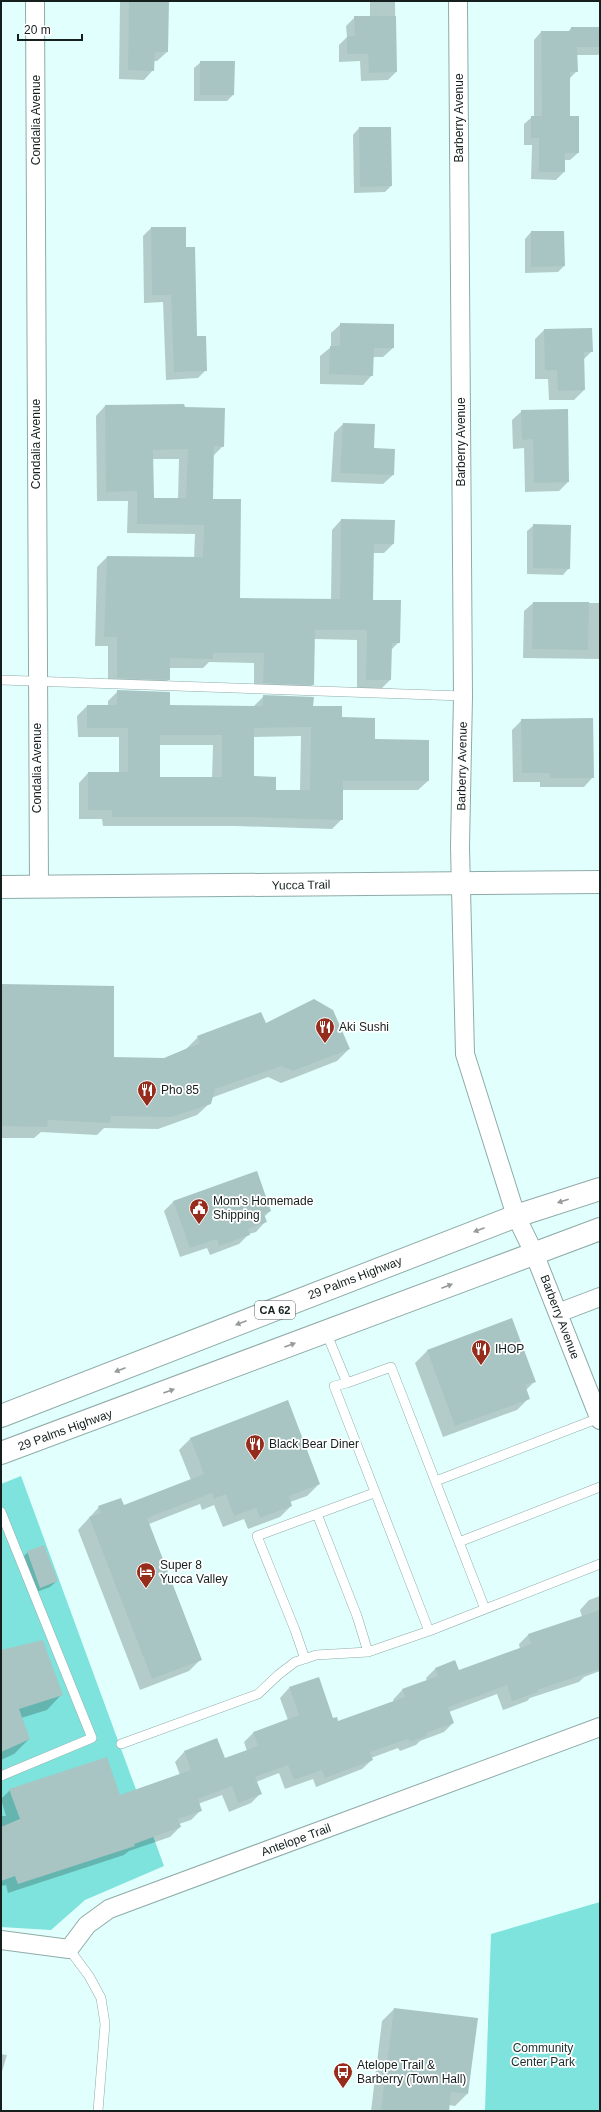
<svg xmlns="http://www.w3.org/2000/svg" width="601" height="2112" font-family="Helvetica,sans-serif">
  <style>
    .green { fill: #7de3dc }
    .shadow { fill: #0003; fill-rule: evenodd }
    .building { fill: #a9c5c3; fill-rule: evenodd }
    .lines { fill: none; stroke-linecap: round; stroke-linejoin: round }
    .service-casing { stroke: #8faba9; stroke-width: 10 }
    .minor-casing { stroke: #8faba9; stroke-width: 20 }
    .tertiary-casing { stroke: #8faba9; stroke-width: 24 }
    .primary-casing { stroke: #8faba9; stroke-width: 24 }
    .service { stroke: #fff; stroke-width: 9 }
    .minor { stroke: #fff; stroke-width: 18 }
    .tertiary { stroke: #fff; stroke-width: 22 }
    .primary { stroke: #fff; stroke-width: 22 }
    .oneway { fill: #959a9a }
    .labels { text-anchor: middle; stroke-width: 3.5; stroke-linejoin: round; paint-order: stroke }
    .shield { fill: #fff; stroke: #5a6262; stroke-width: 1 }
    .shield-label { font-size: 11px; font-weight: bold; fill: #141f1e }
    .street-label { font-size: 12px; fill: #141f1e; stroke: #fff }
    .poi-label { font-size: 12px; fill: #141f1e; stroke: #fff; text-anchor: start }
    .park-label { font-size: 12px; fill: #18312f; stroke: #fff }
  </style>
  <rect width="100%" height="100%" fill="#e1fffc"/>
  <!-- green -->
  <path class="green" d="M21 1476 164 1866 85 1900 51 1930 1 1927V1484Z
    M600 1902V2111H485L491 1934Z"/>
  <!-- shadow -->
  <path class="shadow" d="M120 1H168L167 52 157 61H153V70L144 80 119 79Z
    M370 1H395L396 72 388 80 361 81 360 61 339 62V45L347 37 346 26 355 17H370Z
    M571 28H600V53L598 55H576L577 71 569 79V117L578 153 570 160H564V172L556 180 531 179 532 145H524V124L532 117H534V40L541 32H568Z
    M201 62 233 95 227 101H194V68Z
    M359 128 391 186 385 192 354 193 353 135Z
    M151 228 185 248 196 337 206 370 198 378 166 380 163 302 144 303 143 236Z
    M531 232 564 266 558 272 525 273V239Z
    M341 324 393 348 383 357H373L372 375 363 385 320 384V356L331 347V333Z
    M544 330 592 351 583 360 584 390 574 400H549L548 379H535V339Z
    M105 406 184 408 223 446 213 456 212 500 239 599 331 600 332 530 341 520 393 544 384 553H373L372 601 399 642 391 650 390 680 381 689H357V640L314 639 313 684 303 694 254 692V663L209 662 203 668H169V679L159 689 108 687V646H95L97 567 107 557 194 558 195 534 127 533 128 501H97L96 416ZM153 459H179L178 499H153Z
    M522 411 568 482 559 491 525 492 524 448 513 449 512 420Z
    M343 424 374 425 373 449 393 475 383 484 331 482 334 433Z
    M534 525 569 568 563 575 527 574V531Z
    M533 603H600V659L523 658 524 611Z
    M118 691 169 706H254L264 696 312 707 341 718 428 781 418 790H342V819L332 829 235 826H103L102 819H79V783L88 773H119V737H78L77 716 87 706H108V701ZM301 736 300 791H275L253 777V737ZM159 745H213L212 778H159Z
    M522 720 593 777 584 787H540V782H513L512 730Z
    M1 985 113 1058 164 1059 186 1049 198 1037 265 1024 349 1049 337 1061 281 1083 268 1077 211 1098 210 1103 197 1115 158 1129 104 1128 97 1135 41 1132 34 1138H1Z
    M257 1172 270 1211 264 1217 265 1222 256 1232 249 1234 239 1244 210 1255 207 1248 180 1257 164 1211 173 1202Z
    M512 1320 535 1381 526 1390 529 1398 517 1410 443 1437 415 1363 427 1351Z
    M191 1438 319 1484 307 1496 290 1502 291 1506 280 1517 248 1529 244 1519 223 1527 214 1505 202 1510 200 1504 149 1524 201 1659 189 1671 140 1690 78 1530 99 1507H123L191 1480 179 1450Z
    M28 1552 57 1581 50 1587 34 1593 21 1559Z
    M600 1596V1671L584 1677 579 1682 530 1698 527 1701 503 1710 497 1694 449 1712 453 1723 444 1732 420 1741 416 1745 400 1751 398 1748 371 1758 372 1760 362 1769 316 1787 313 1779 285 1789 279 1773 256 1782 260 1794 251 1803 229 1812 222 1795 198 1804 201 1810 191 1820 179 1824 180 1827 170 1837 129 1851 124 1855 8 1893 6 1885 1 1886V1816H6L1 1799 10 1790 119 1797 180 1775 175 1762 184 1752 224 1760 247 1751 244 1742 253 1733 288 1720 280 1698 289 1688 338 1722 394 1702 393 1700 402 1690 427 1681 426 1678 436 1668 459 1672 520 1649 519 1644 528 1635 582 1617 580 1610 589 1600Z
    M1 1651 61 1695 47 1710 21 1718 29 1739 14 1754 1 1760Z
    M394 2009 467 2094 455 2106 449 2105 448 2111H371L382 2021Z
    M1 2054 7 2055 1 2075Z"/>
  <!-- building -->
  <path class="building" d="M129 1H169L168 52H155L154 71 128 70Z
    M354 16H396L397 72 369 73 368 54H347V36H355Z
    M571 27H600V47H577L578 72H570V116H579V153H565V172H539V138H531V116H542L541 31H571Z
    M200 61H235L234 95H200Z
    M359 127H391L392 186 360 187Z
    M151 227H186V247H195L197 336H206L207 371 174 372 171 295H152Z
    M531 231H564L565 266 531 267Z
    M340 323 394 324V348H374L373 376 329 374 330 346H340Z
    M592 328 593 352H584L585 390 558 391 557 370H545L544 329Z
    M184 404 185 407 225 408 224 447 214 446 213 499H241L240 598 340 599 341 519 395 520 394 544H374L373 600H401L400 643H392L391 680H366L367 630H315L314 685 263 683 264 653H213V659L170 658V680L117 678V637H104L107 556 203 557 204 525 137 524V491L106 492 105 405ZM188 449 186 498H154L153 450Z
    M568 409 569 482 534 483 533 439 522 440 521 410Z
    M343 423 375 424 374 448 395 449 394 475 340 473Z
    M533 524 571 525 570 569 533 568Z
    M533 602H589L588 650 532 649Z
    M117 690 170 692V705L263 706V695L314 697 313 706H342V717L375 718V739L429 740V781H343V820L246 817H112V810H88V772H128V728H87V705H117ZM311 727 310 790H276V777L254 776V728ZM160 735H222V777H160Z
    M593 718 594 778H550L549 773H522L521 719Z
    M1 984 114 986V1057L164 1058 200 1043 197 1036 261 1012 266 1023 314 999 333 1010 350 1049 293 1071 281 1066 215 1089 211 1104 171 1117 111 1116 110 1123 48 1120 47 1127 1 1126Z
    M257 1171 271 1211 264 1214 267 1222 248 1229 250 1235 219 1246 217 1239 190 1248 173 1201Z
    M512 1318 536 1382 525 1385 530 1399 455 1426 427 1350Z
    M288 1400 320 1484 289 1496 292 1506 260 1518 256 1508 234 1516 226 1494 214 1499 212 1493 147 1518 202 1660 152 1679 89 1517 101 1513 98 1506 121 1498 124 1505 204 1474 190 1438Z
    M44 1545 58 1581 40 1588 27 1551Z
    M600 1610V1669L537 1690 538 1692 512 1701 507 1685 448 1707 454 1723 426 1733 427 1736 410 1742 408 1739 370 1752 373 1760 325 1778 322 1770 294 1780 288 1765 255 1777 262 1794 238 1803 232 1786 198 1799 202 1811 178 1819 181 1827 134 1844 135 1846 18 1884 15 1876 1 1881V1827L20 1819 9 1789 107 1757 120 1795 191 1770 184 1751 217 1738 225 1758 258 1746 253 1732 299 1715 289 1687 319 1677 333 1718 337 1717 338 1721 405 1697 402 1689 438 1676 435 1668 455 1660 459 1670 531 1644 528 1634Z
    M43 1640 63 1695 19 1709 30 1739 1 1752V1650Z
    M394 2008 478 2018 468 2094 451 2092 449 2111H381Z"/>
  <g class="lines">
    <defs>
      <path id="service" d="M1 680 463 696
        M326 1332 347 1383 334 1386 429 1631
        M347 1383 391 1367 485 1609
        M436 1481 599 1418
        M1 1512 92 1738 1 1776
        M317 1514 357 1616 368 1652
        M459 1542 600 1487
        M305 1659 295 1630 257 1536 374 1493
        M121 1744 258 1694 278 1675 295 1662 316 1655 368 1652 429 1631 600 1564
        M69 1949 89 1976 101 1998 105 2024 98 2111"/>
      <path id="minor" d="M35 1 39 887
        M458 1 463 696 460 847 465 1054 516 1216 534 1253 600 1420
        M558 1313 600 1297
        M1 1940 69 1949 87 1925 109 1909 600 1727"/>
      <path id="tertiary" d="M1 887 600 882"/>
      <path id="primary" d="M1 1416 516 1216 600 1189
        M1 1453 600 1229"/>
    </defs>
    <!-- service casing -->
    <use href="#service" class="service-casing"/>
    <!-- minor casing -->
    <use href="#minor" class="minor-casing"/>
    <!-- tertiary casing -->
    <use href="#tertiary" class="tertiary-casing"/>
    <!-- primary casing -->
    <use href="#primary" class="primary-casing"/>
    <!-- service -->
    <use href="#service" class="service"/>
    <!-- minor -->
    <use href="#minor" class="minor"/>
    <!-- tertiary -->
    <use href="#tertiary" class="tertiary"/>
    <!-- primary -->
    <use href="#primary" class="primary"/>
  </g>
  <!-- one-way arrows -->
  <defs><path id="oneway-solid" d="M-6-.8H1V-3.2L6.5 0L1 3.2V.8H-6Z"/></defs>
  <g class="oneway">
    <use href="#oneway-solid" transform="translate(563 1201) rotate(162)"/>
    <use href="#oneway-solid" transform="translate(479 1230) rotate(159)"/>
    <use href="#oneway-solid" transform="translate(447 1286) rotate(-21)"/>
    <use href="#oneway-solid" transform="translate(241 1323) rotate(159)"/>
    <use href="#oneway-solid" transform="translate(290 1345) rotate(-20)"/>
    <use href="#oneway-solid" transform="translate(120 1370) rotate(159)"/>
    <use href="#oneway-solid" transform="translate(169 1391) rotate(-20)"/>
  </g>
  <!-- icons -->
  <defs>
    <symbol id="restaurant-pin" viewBox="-11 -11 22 30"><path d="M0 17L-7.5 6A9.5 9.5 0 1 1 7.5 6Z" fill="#962c1b" stroke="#fff"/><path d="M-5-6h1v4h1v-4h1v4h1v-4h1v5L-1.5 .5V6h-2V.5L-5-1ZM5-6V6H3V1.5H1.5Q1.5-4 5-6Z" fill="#fff"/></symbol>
    <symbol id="civic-pin" viewBox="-11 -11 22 30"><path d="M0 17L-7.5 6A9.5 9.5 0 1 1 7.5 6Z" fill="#962c1b" stroke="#fff"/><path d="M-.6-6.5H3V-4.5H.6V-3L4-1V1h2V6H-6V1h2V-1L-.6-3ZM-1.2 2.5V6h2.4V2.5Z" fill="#fff"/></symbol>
    <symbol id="hotel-pin" viewBox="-11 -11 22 30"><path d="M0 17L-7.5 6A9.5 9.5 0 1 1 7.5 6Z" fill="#962c1b" stroke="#fff"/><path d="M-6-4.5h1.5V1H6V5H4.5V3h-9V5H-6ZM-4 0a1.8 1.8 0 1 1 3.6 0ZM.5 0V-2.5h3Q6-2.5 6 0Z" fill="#fff"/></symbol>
    <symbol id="bus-pin" viewBox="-11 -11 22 30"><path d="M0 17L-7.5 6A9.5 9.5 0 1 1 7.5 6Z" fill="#962c1b" stroke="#fff"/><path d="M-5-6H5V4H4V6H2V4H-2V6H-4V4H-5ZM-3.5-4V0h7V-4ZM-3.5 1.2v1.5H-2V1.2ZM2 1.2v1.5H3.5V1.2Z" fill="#fff"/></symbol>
  </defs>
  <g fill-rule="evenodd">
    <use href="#restaurant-pin" x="314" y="1016" width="22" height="30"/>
    <use href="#restaurant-pin" x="136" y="1079" width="22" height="30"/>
    <use href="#civic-pin" x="188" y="1197" width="22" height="30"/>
    <use href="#restaurant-pin" x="470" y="1338" width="22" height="30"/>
    <use href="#restaurant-pin" x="244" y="1433" width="22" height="30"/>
    <use href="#hotel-pin" x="135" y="1561" width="22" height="30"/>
    <use href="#bus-pin" x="332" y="2061" width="22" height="30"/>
  </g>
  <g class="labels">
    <!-- shield labels -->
    <rect class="shield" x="255" y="1301" width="40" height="18" rx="3"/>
    <g class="shield-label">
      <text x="275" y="1314">CA 62</text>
    </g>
    <!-- street labels -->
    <g class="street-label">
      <text transform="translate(459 118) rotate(-90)" y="4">Barberry Avenue</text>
      <text transform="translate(36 120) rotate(-90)" y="4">Condalia Avenue</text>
      <text transform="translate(461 442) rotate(-90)" y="4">Barberry Avenue</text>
      <text transform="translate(36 444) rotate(-90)" y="4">Condalia Avenue</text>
      <text transform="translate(462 766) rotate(-89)" y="4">Barberry Avenue</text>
      <text transform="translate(37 768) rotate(-90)" y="4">Condalia Avenue</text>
      <text transform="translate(301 885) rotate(-1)" y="4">Yucca Trail</text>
      <text transform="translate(355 1278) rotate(-21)" y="4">29 Palms Highway</text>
      <text transform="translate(560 1317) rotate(69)" y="4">Barberry Avenue</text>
      <text transform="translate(65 1430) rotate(-20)" y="4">29 Palms Highway</text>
      <text transform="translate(296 1840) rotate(-20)" y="4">Antelope Trail</text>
    </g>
    <!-- poi labels -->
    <g class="poi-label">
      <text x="339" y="1031">Aki Sushi</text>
      <text x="161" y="1094">Pho 85</text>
      <text x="213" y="1205">Mom's Homemade<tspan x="213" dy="14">Shipping</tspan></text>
      <text x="495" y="1353">IHOP</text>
      <text x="269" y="1448">Black Bear Diner</text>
      <text x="160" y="1569">Super 8<tspan x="160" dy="14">Yucca Valley</tspan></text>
      <text x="357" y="2069">Atelope Trail &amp;<tspan x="357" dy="14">Barberry (Town Hall)</tspan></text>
    </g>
    <!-- park labels -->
    <g class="park-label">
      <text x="543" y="2052">Community<tspan x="543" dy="14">Center Park</tspan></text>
    </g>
  </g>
  <!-- border -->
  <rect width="601" height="2112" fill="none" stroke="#141f1e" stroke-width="4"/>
  <!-- scale -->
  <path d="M18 34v6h64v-6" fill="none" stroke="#141f1e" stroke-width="2"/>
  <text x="24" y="34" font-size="12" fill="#141f1e" stroke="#ffffff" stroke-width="3" paint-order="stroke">20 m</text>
</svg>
